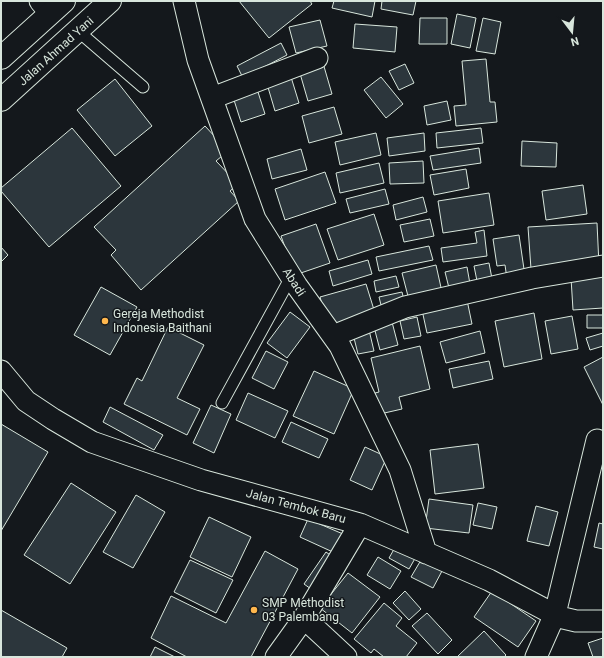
<svg xmlns="http://www.w3.org/2000/svg" width="604" height="658" font-family="Roboto,sans-serif">
  <style>
    .building { fill: #2c363c; stroke: #d8e6dc }
    .lines { fill: none; stroke-linecap: round; stroke-linejoin: round }
    .service-casing { stroke: #d8e6dc; stroke-width: 13 }
    .minor-casing { stroke: #d8e6dc; stroke-width: 23 }
    .trunk-casing { stroke: #d8e6dc; stroke-width: 24 }
    .service { stroke: #14181c; stroke-width: 11 }
    .minor { stroke: #14181c; stroke-width: 21 }
    .trunk { stroke: #14181c; stroke-width: 22 }
    .poi-dot { fill: #ffb74d; stroke: #14181c; stroke-width: 1.5 }
    .labels { text-anchor: middle; stroke-width: 3; stroke-linejoin: round; paint-order: stroke }
    .street-label { font-size: 12px; fill: #d8e6dc; stroke: #14181c }
    .poi-label { font-size: 12px; fill: #d8e6dc; stroke: #14181c; text-anchor: start }
  </style>
  <rect width="100%" height="100%" fill="#14181c"/>
  <!-- building -->
  <path class="building" d="M239 1H310L312 4 269 38Z
    M334 1H375L372 17 332 8Z
    M382 1H416L413 15 381 9Z
    M457 14 476 18 470 48 451 44Z
    M420 18H447V44H419Z
    M483 18 501 22 495 54 476 51Z
    M320 20 327 46 296 53 289 27Z
    M355 24 397 27 395 52 353 48Z
    M281 43 287 55 243 78 237 66Z
    M486 59 490 102H495L497 122 456 126 454 106 466 105 462 61Z
    M323 63 332 94 308 101 299 70Z
    M405 64 414 83 399 90 389 71Z
    M291 77 299 103 275 111 267 84Z
    M381 77 403 104 386 118 364 90Z
    M115 79 152 126 115 156 77 110Z
    M257 89 265 114 241 122 233 97Z
    M447 101 451 120 427 125 424 106Z
    M334 107 342 134 309 143 302 116Z
    M205 126 228 151 216 161 238 184 230 191 239 201 141 290 111 255 116 250 94 227Z
    M72 128 121 186 49 247 1 191V188Z
    M481 128 483 143 437 148 436 133Z
    M376 133 381 155 340 165 335 142Z
    M424 133 425 151 389 156 387 138Z
    M522 141 557 143 556 167 521 166Z
    M479 148 481 163 433 170 430 156Z
    M301 149 307 170 272 179 267 159Z
    M423 161 424 183 390 184 389 163Z
    M379 163 384 183 340 193 336 173Z
    M466 169 469 188 434 195 430 175Z
    M325 172 336 203 285 220 275 189Z
    M583 185 587 214 546 220 542 191Z
    M385 189 389 204 350 213 346 199Z
    M489 193 494 225 443 233 438 201Z
    M423 197 427 212 396 220 393 205Z
    M374 214 384 245 338 260 327 229Z
    M430 219 434 236 404 242 400 225Z
    M597 223 599 265 531 269 528 227Z
    M316 224 330 263 295 275 281 236Z
    M484 230 487 256 443 262 441 248 477 243 475 232Z
    M519 235 525 276 507 279 505 265 497 266 493 239Z
    M429 246 433 260 379 271 376 257Z
    M1 247 8 255 1 262Z
    M368 260 372 274 333 286 329 271Z
    M489 263 493 284 478 286 474 266Z
    M436 265 442 292 409 300 402 273Z
    M467 267 470 284 449 288 445 272Z
    M396 276 399 287 376 292 374 281Z
    M603 276V308L573 310 571 278Z
    M366 284 375 313 328 326 320 297Z
    M101 287 137 307 110 355 74 335Z
    M402 292 405 304 382 309 379 297Z
    M467 300 472 324 427 333 422 310Z
    M290 312 310 327 287 358 267 343Z
    M534 313 542 359 504 367 495 321Z
    M587 315H603V328H587Z
    M572 316 578 349 551 354 545 321Z
    M417 317 421 336 404 339 400 321Z
    M392 322 398 345 380 350 374 327Z
    M168 327 204 345 177 398 200 409 187 435 124 404 137 378 142 381Z
    M369 330 374 351 358 354 353 334Z
    M480 331 485 353 446 363 440 342Z
    M603 333V346L590 350 586 338Z
    M420 346 430 389 399 397 402 409 380 414 375 393 379 392 371 358Z
    M266 351 288 362 274 389 252 378Z
    M603 357V405L584 367Z
    M489 361 493 379 453 388 449 369Z
    M314 371 354 389 334 434 293 416Z
    M248 393 288 411 275 438 236 420Z
    M211 405 231 414 214 453 193 443Z
    M110 407 163 435 154 450 103 422Z
    M291 422 328 439 319 458 282 442Z
    M1 424 48 452 1 531Z
    M478 444 484 488 435 494 430 450Z
    M365 447 387 457 372 490 350 480Z
    M71 483 116 512 70 584 24 555Z
    M136 495 165 512 133 568 103 552Z
    M429 499 473 505 469 533 425 528Z
    M478 503 497 507 492 529 473 525Z
    M536 506 558 512 549 546 527 541Z
    M209 517 251 537 232 577 190 557Z
    M308 519 343 534 335 553 300 537Z
    M599 523 603 524V549L594 547Z
    M397 544 417 555 409 569 389 558Z
    M265 551 298 569 251 657H187L151 638 171 596 226 623Z
    M326 552 333 557 311 589 304 584Z
    M378 557 401 571 390 589 367 575Z
    M190 560 233 580 216 613 174 592Z
    M421 560 442 571 433 588 411 577Z
    M348 573 380 597 352 633 320 608Z
    M405 591 421 609 409 620 393 603Z
    M492 591 536 621 518 647 474 617Z
    M384 603 402 618 396 626 417 643 406 657H384L374 649 371 653 354 639Z
    M1 610 67 648 62 657H1Z
    M427 613 452 640 438 654 412 626Z
    M484 631 506 655 504 657H457Z
    M603 638V657H593L588 643Z
    M155 647 175 657H150Z"/>
  <g class="lines">
    <defs>
      <path id="service" d="M78 31 143 87
        M222 403 291 277"/>
      <path id="minor" d="M40 1 50 13
        M184 1 198 60 255 219 297 286 340 346 400 470 426 553
        M212 98 317 58
        M333 336 405 307 532 278 603 266
        M1 371 26 401 53 419 92 442 201 480 360 524 489 580 559 617 576 621H603
        M304 618 346 657
        M276 657 304 618 360 524
        M536 657 555 614 597 440"/>
      <path id="trunk" d="M1 58 64 1
        M1 100 110 1"/>
    </defs>
    <!-- service casing -->
    <use href="#service" class="service-casing"/>
    <!-- minor casing -->
    <use href="#minor" class="minor-casing"/>
    <!-- trunk casing -->
    <use href="#trunk" class="trunk-casing"/>
    <!-- service -->
    <use href="#service" class="service"/>
    <!-- minor -->
    <use href="#minor" class="minor"/>
    <!-- trunk -->
    <use href="#trunk" class="trunk"/>
  </g>
  <!-- markers -->
  <g class="poi-dot">
    <circle cx="105" cy="321" r="4"/>
    <circle cx="254" cy="610" r="4"/>
  </g>
  <g class="labels">
    <!-- street labels -->
    <g class="street-label">
      <text transform="translate(56 51) rotate(-42)" y="4">Jalan Ahmad Yani</text>
      <text transform="translate(294 282) rotate(57)" y="4">Abadi</text>
      <text transform="translate(296 506) rotate(15)" y="4">Jalan Tembok Baru</text>
    </g>
    <!-- poi labels -->
    <g class="poi-label">
      <text x="113" y="318">Gereja Methodist<tspan x="113" dy="14">Indonesia Baithani</tspan></text>
      <text x="262" y="607">SMP Methodist<tspan x="262" dy="14">03 Palembang</tspan></text>
    </g>
  </g>
  <!-- border -->
  <rect width="604" height="658" fill="none" stroke="#d8e6dc" stroke-width="4"/>
  <!-- north arrow -->
  <g transform="translate(572 32) rotate(164)" stroke="#14181c" stroke-width="3" paint-order="stroke">
  <path d="M0-3L7 15L0 10L-7 15Z" fill="#d8e6dc"/>
  <text y="-6" font-size="11" font-weight="bold" text-anchor="middle" fill="#d8e6dc">N</text>
  </g>
</svg>
